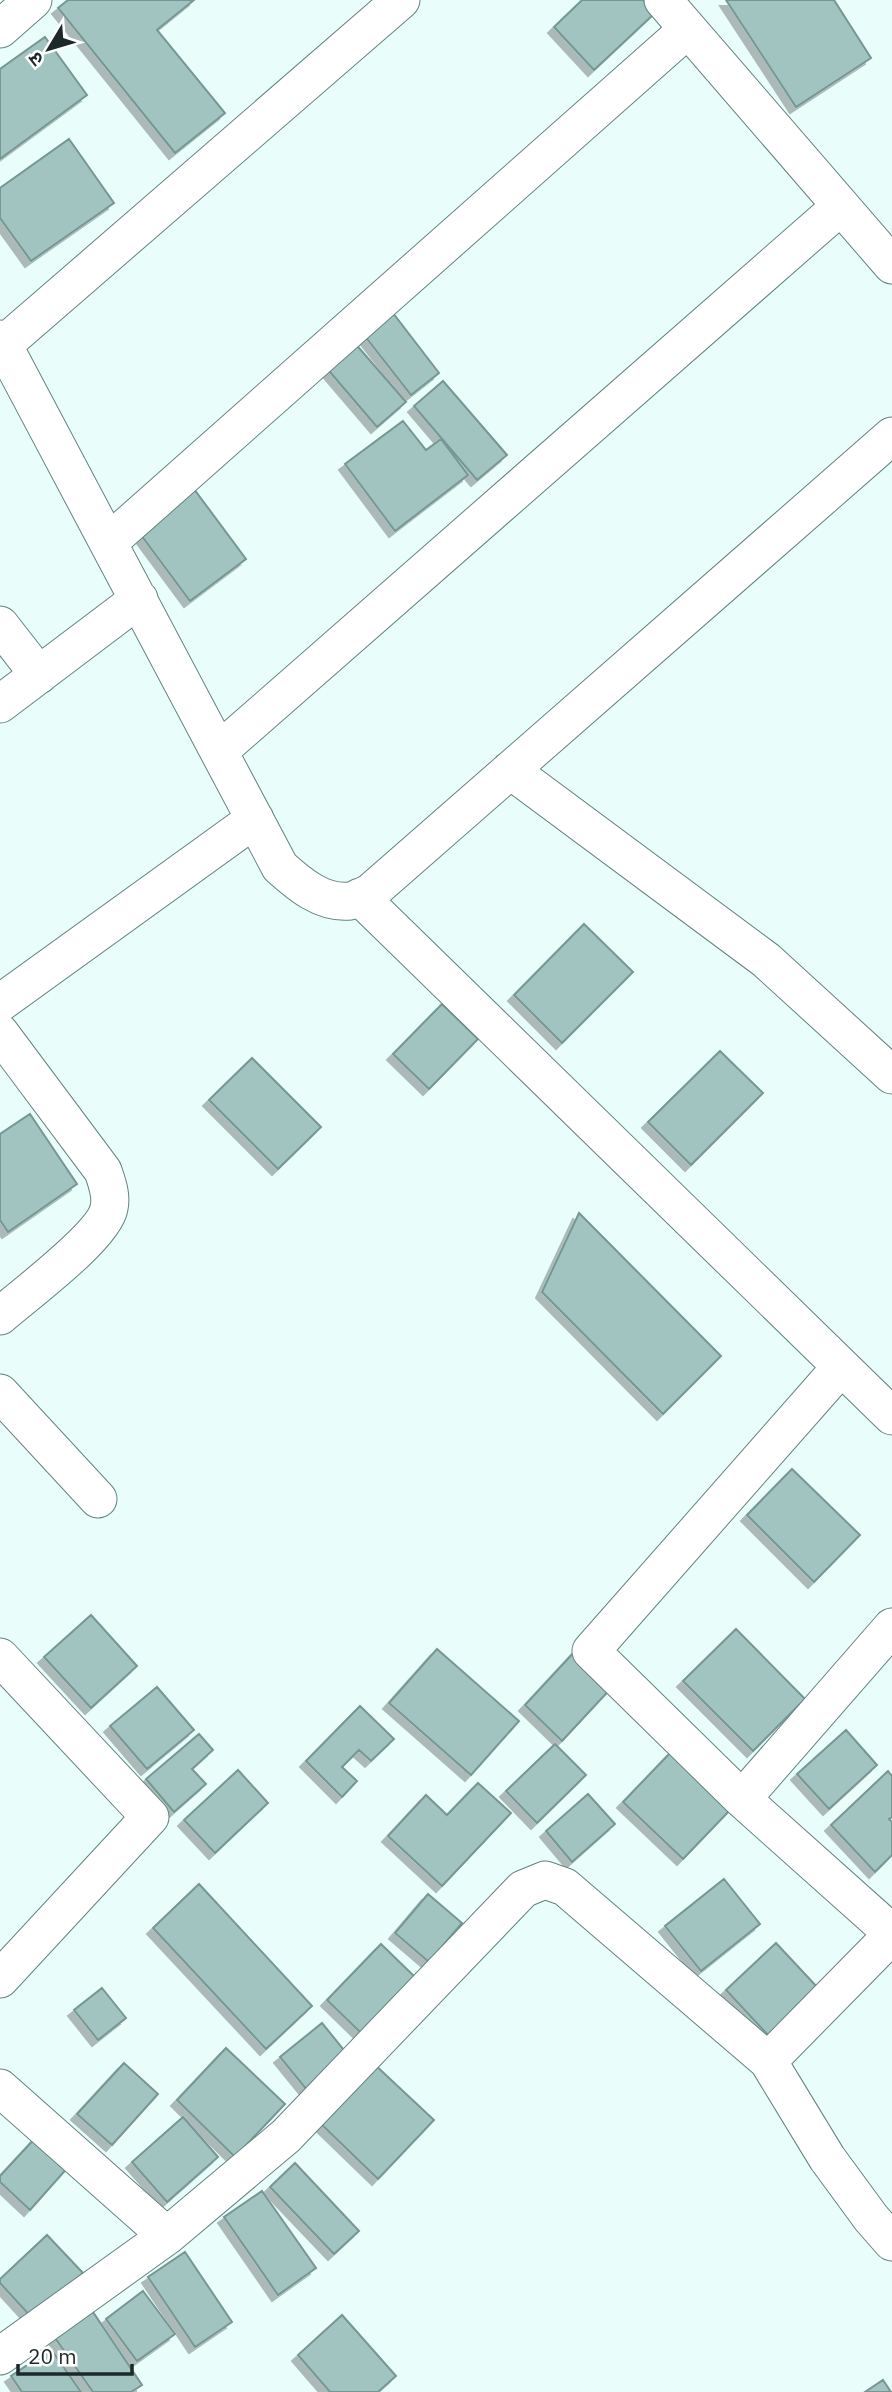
<svg xmlns="http://www.w3.org/2000/svg" width="892" height="2392" font-family="'IBM Plex Sans','Noto Sans Devanagari',sans-serif">
  <style>
    .building { fill: #a2c4c0; stroke: #769793; stroke-width: 2; filter: url(#shadow) }
    .lines { fill: none; stroke-linecap: round; stroke-linejoin: round }
    .minor-casing { stroke: #638380; stroke-width: 39 }
    .minor { stroke: #fff; stroke-width: 37 }
  </style>
  <defs>
    <filter id="shadow"><feDropShadow dx="-6" dy="6" stdDeviation="0" flood-color="#0004"/></filter>
  </defs>
  <rect width="100%" height="100%" fill="#e9fefb"/>
  <!-- building -->
  <path class="building" d="M68 0H194L157 30 225 113 175 153 58 8Z
    M582 0H643L655 13 594 70 554 27Z
    M726 0H834L871 58 796 107Z
    M45 37 87 95 0 159V69Z
    M69 139 114 203 31 261 0 218V188Z
    M393 313 439 373 411 395 364 335Z
    M353 341 406 402 377 427 324 365Z
    M443 381 507 455 477 480 414 406Z
    M403 421 426 450 441 439 468 475 395 531 345 464Z
    M194 489 246 559 190 601 138 531Z
    M584 924 633 972 562 1043 514 995Z
    M442 1004 478 1039 429 1089 393 1054Z
    M720 1051 763 1093 691 1165 648 1122Z
    M252 1058 321 1127 278 1169 209 1100Z
    M30 1114 77 1184 8 1232 0 1220V1134Z
    M579 1213 721 1356 663 1414 542 1292Z
    M792 1469 860 1535 814 1582 747 1515Z
    M91 1615 137 1666 91 1708 44 1657Z
    M736 1629 805 1699 753 1751 683 1681Z
    M437 1649 519 1721 471 1775 389 1703Z
    M577 1649 615 1684 562 1741 525 1705Z
    M157 1687 194 1730 147 1769 110 1726Z
    M360 1706 394 1739 371 1761 359 1750 342 1767 357 1781 342 1797 306 1761Z
    M846 1730 877 1765 829 1809 797 1774Z
    M199 1734 213 1750 192 1769 206 1784 174 1812 146 1779Z
    M555 1744 586 1775 537 1823 506 1791Z
    M672 1751 732 1808 683 1859 623 1802Z
    M238 1770 268 1803 215 1853 184 1820Z
    M888 1771 892 1776V1817L889 1819 892 1822V1855L875 1872 831 1825Z
    M478 1783 511 1813 442 1886 388 1836 426 1795 447 1815Z
    M588 1794 615 1824 572 1862 546 1831Z
    M724 1879 760 1924 701 1971 665 1926Z
    M199 1884 312 2006 266 2049 153 1928Z
    M428 1894 462 1923 429 1962 395 1933Z
    M776 1943 818 1988 768 2035 726 1990Z
    M381 1944 416 1978 362 2034 327 2000Z
    M102 1988 126 2018 98 2040 74 2010Z
    M322 2023 348 2055 307 2090 280 2057Z
    M226 2048 285 2104 235 2157 177 2100Z
    M124 2063 158 2094 112 2145 77 2114Z
    M373 2063 434 2120 378 2179 319 2122Z
    M183 2117 218 2157 167 2202 132 2162Z
    M38 2135 70 2165 30 2210 0 2182V2176Z
    M295 2163 359 2231 334 2254 270 2187Z
    M262 2191 316 2268 278 2295 224 2217Z
    M47 2235 83 2273 33 2319 0 2283V2279Z
    M185 2252 232 2322 195 2347 148 2277Z
    M143 2291 175 2334 137 2361 106 2319Z
    M91 2309 142 2385 131 2392H93L53 2335Z
    M342 2315 396 2376 378 2392H330L298 2355Z
    M51 2349 81 2392H22L11 2376Z
    M883 2380 891 2392H865Z"/>
  <g class="lines">
    <defs>
      <path id="minor" d="M663 0 892 265
        M0 29 33 0
        M0 339 280 867C299 884 322 904 350 901 357 900 365 895 371 892L892 436
        M3 345 401 0
        M109 542 688 29
        M0 625 39 675
        M0 704 139 599
        M219 751 841 206
        M510 770 766 960 892 1075
        M360 897 892 1416
        M0 1003 255 819
        M0 1033 103 1171C107 1183 112 1195 109 1208 104 1236 24 1295 0 1316
        M841 1367 591 1651 742 1799 892 1627
        M0 1393 98 1499
        M0 1657 150 1817 0 1979
        M742 1799 892 1933
        M768 2061 892 1935
        M0 2088 167 2236
        M0 2356 167 2236 286 2136 523 1889 545 1880 565 1887 768 2061 827 2158 871 2218 892 2242"/>
    </defs>
    <!-- minor casing -->
    <use href="#minor" class="minor-casing"/>
    <!-- minor -->
    <use href="#minor" class="minor"/>
  </g>
  <!-- north arrow -->
  <g transform="translate(49 49) rotate(232)" stroke="#ffffff" stroke-width="5" paint-order="stroke">
  <path d="M0-5L12 26L0 18L-12 26Z" fill="#1c2928"/>
  <text y="-10" font-size="19" font-weight="bold" text-anchor="middle" fill="#1c2928">उ</text>
  </g>
  <!-- scale -->
  <path d="M18 2364v10h114v-10" fill="none" stroke="#1c2928" stroke-width="3.5"/>
  <text x="28" y="2364" font-size="21" fill="#1c2928" stroke="#ffffff" stroke-width="5" paint-order="stroke">20 m</text>
</svg>
